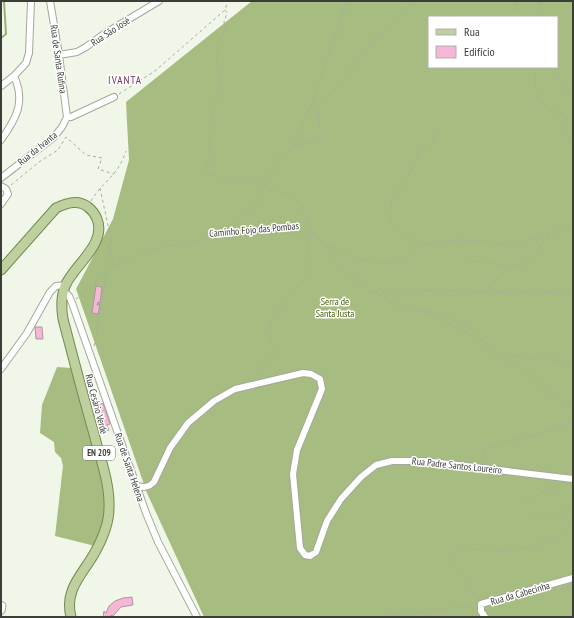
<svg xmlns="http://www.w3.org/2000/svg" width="574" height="618" font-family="'PT Sans Narrow',sans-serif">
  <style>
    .forest { fill: #a6bc81; fill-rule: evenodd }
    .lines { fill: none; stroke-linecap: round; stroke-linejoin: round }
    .stream { stroke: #9ab076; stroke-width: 2 }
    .building { fill: #f6b6d5; stroke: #a899a0 }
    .service-casing { stroke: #a3a99b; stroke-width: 5 }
    .minor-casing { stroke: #a3a99b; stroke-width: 8 }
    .primary-casing { stroke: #748850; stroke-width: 11 }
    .path { stroke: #a8aca1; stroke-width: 1; stroke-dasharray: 3 3; stroke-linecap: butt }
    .service { stroke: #fff; stroke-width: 3 }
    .minor { stroke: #fff; stroke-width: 6 }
    .primary { stroke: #bed09e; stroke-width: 9 }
    .labels { text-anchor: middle; stroke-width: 3; stroke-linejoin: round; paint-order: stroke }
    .shield { fill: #fff; stroke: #767773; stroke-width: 1 }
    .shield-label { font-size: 9px; font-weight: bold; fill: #3b3d37 }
    .street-label { font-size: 10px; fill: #3b3d37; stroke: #fff }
    .park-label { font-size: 10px; fill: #455e00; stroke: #fff }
    .neighbourhood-label { font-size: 11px; letter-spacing: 1px; fill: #733356; stroke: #fff }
  </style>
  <rect width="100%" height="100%" fill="#f1f7e8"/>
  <!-- forest -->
  <path class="forest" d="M252 1H573V617H204L147 493 76 289 113 219 129 160 126 102ZM429 17H557V67H429Z
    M57 367 72 368 103 480 105 497V517L95 546 55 536 63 466 61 458 55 452 54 442 40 433 42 405Z"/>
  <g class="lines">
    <!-- stream -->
    <path class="stream" d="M1 38 6 34 4 1"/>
  </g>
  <!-- building -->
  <path class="building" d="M96 286 102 287 100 303 98 302 97 305H100L98 314 92 313Z
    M35 327H42L43 339H36Z
    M103 403 110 424 107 425 109 430 105 431 96 406Z
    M132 597 133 605 121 607 113 616 111 615V617H103L104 611 106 613 109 606 115 601 123 598Z"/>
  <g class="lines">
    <defs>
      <path id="service" d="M1 603 4 605 3 611 1 613"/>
      <path id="minor" d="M59 55 77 52 86 47 104 34 159 1
        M1 86 14 76 26 63 29 53 31 1
        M67 117H71L114 97
        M1 140C16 119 26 102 14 76
        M1 178 54 137 62 127 67 117 59 55 50 1
        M1 186 6 189 8 194 1 204
        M64 291 69 296 72 303 146 513 158 542 197 617
        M1 369 27 333 50 292 56 286 66 285
        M137 486C145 488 149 487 154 482L170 448 188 423 214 401 235 389 303 373 311 374 320 379 322 389 297 450 293 474 300 548 305 555 310 556 316 552 327 521 341 499 361 477 376 465 392 461H424L573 479
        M485 617 481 611V604L573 578"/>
      <path id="primary" d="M1 270 56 208C67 203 78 199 88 207 92 210 95 214 97 219 107 244 74 265 65 286 61 297 61 307 63 319 73 357 83 396 94 434 100 458 110 483 109 508 109 525 102 540 94 554 82 575 64 590 71 617"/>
    </defs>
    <!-- service casing -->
    <use href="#service" class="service-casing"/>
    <!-- minor casing -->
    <use href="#minor" class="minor-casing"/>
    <!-- primary casing -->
    <use href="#primary" class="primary-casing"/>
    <!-- path -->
    <path class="path" d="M225 10 227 13 224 22 225 32 218 42 217 64 221 76V85L212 114 214 129 209 144 211 154 205 172 208 174 235 179 249 175 271 190 294 197 300 203 314 235 308 241 307 250 310 261 309 271 275 314 271 324 269 336 274 349V353L260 369 257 378
      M510 17C512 11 516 7 517 1
      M538 17 540 1
      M535 67C536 72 535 77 535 83 536 104 544 109 563 114L567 121C563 131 564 135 573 141
      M555 67C559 82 561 87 573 98
      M119 94 155 71 225 10 228 1
      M315 98 316 106 317 109
      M437 131 432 146 420 151 404 184 392 200 389 216 392 225 416 245 460 240 492 242 517 246 546 232 551 234
      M294 146 297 135 315 98 345 7 349 1
      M11 185 39 162 58 150 66 137 86 155 102 158 98 169 114 174
      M100 188 112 244 109 246 114 267
      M91 201C103 181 118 176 126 151
      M216 237 221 231 231 227 249 210 259 199 269 182 276 161 294 147 320 139V128L318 110 379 34 415 1
      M326 246 333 247 353 258 381 263 405 260 416 251V245
      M466 261 477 262 483 259C486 259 488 261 491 262 506 269 527 269 537 254 540 249 541 242 546 238 554 231 565 232 573 224
      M373 292C389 301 407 312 425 310L466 325 479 338 502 355 514 357 518 356 531 359 538 356 544 355 556 361 566 360 573 363
      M486 293 489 286 498 280 508 267
      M76 299 97 281 122 262 143 252 166 246 215 238 304 232 317 236 324 245 335 263 372 292 440 290 486 293 511 292 573 293
      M420 311 437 318 468 333 501 359 517 364 565 406H573
      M94 346 99 321 106 274
      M486 461 483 448 539 434 573 421
      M524 500 557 487 560 484
      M529 515H555L564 512 573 511
      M554 590 573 586
      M478 600 452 560C453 542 502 552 514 550 525 549 556 540 563 533 568 530 570 522 573 517
      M379 617 475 605"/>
    <!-- service -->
    <use href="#service" class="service"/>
    <!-- minor -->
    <use href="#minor" class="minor"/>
    <!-- primary -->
    <use href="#primary" class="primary"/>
  </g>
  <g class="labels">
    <!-- shield labels -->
    <rect class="shield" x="83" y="446" width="32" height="14" rx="3"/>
    <g class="shield-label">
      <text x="99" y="456">EN 209</text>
    </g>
    <!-- street labels -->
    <g class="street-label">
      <text transform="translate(110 31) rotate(-33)" y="4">Rua São José</text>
      <text transform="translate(59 59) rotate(82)" y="4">Rua de Santa Rufina</text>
      <text transform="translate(37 148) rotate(-39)" y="4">Rua da Ivanta</text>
      <text transform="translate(254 229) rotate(-5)" y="4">Caminho Fojo das Pombas</text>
      <text transform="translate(97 404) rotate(75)" y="4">Rua Cesário Verde</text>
      <text transform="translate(457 465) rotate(6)" y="4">Rua Padre Santos Loureiro</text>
      <text transform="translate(130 467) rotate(71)" y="4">Rua de Santa Helena</text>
      <text transform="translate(520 593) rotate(-16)" y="4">Rua da Cabecinha</text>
    </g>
    <!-- park labels -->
    <g class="park-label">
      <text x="335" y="305">Serra de<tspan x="335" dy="12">Santa Justa</tspan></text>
    </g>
    <!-- neighbourhood labels -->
    <g class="neighbourhood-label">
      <text x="125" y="84">IVANTA</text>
    </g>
  </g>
  <!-- border -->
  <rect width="574" height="618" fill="none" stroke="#3b3d37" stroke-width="4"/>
  <!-- legend -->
  <rect x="428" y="16" width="130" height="52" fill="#ffffff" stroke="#b1b1af"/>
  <rect x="436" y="29" width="20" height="6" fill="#bed09e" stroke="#b1b1af"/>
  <text x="464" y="36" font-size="12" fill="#3b3d37">Rua</text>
  <rect x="436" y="46" width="20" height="12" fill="#f6b6d5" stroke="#b1b1af"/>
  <text x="464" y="56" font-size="12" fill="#3b3d37">Edifício</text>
</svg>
